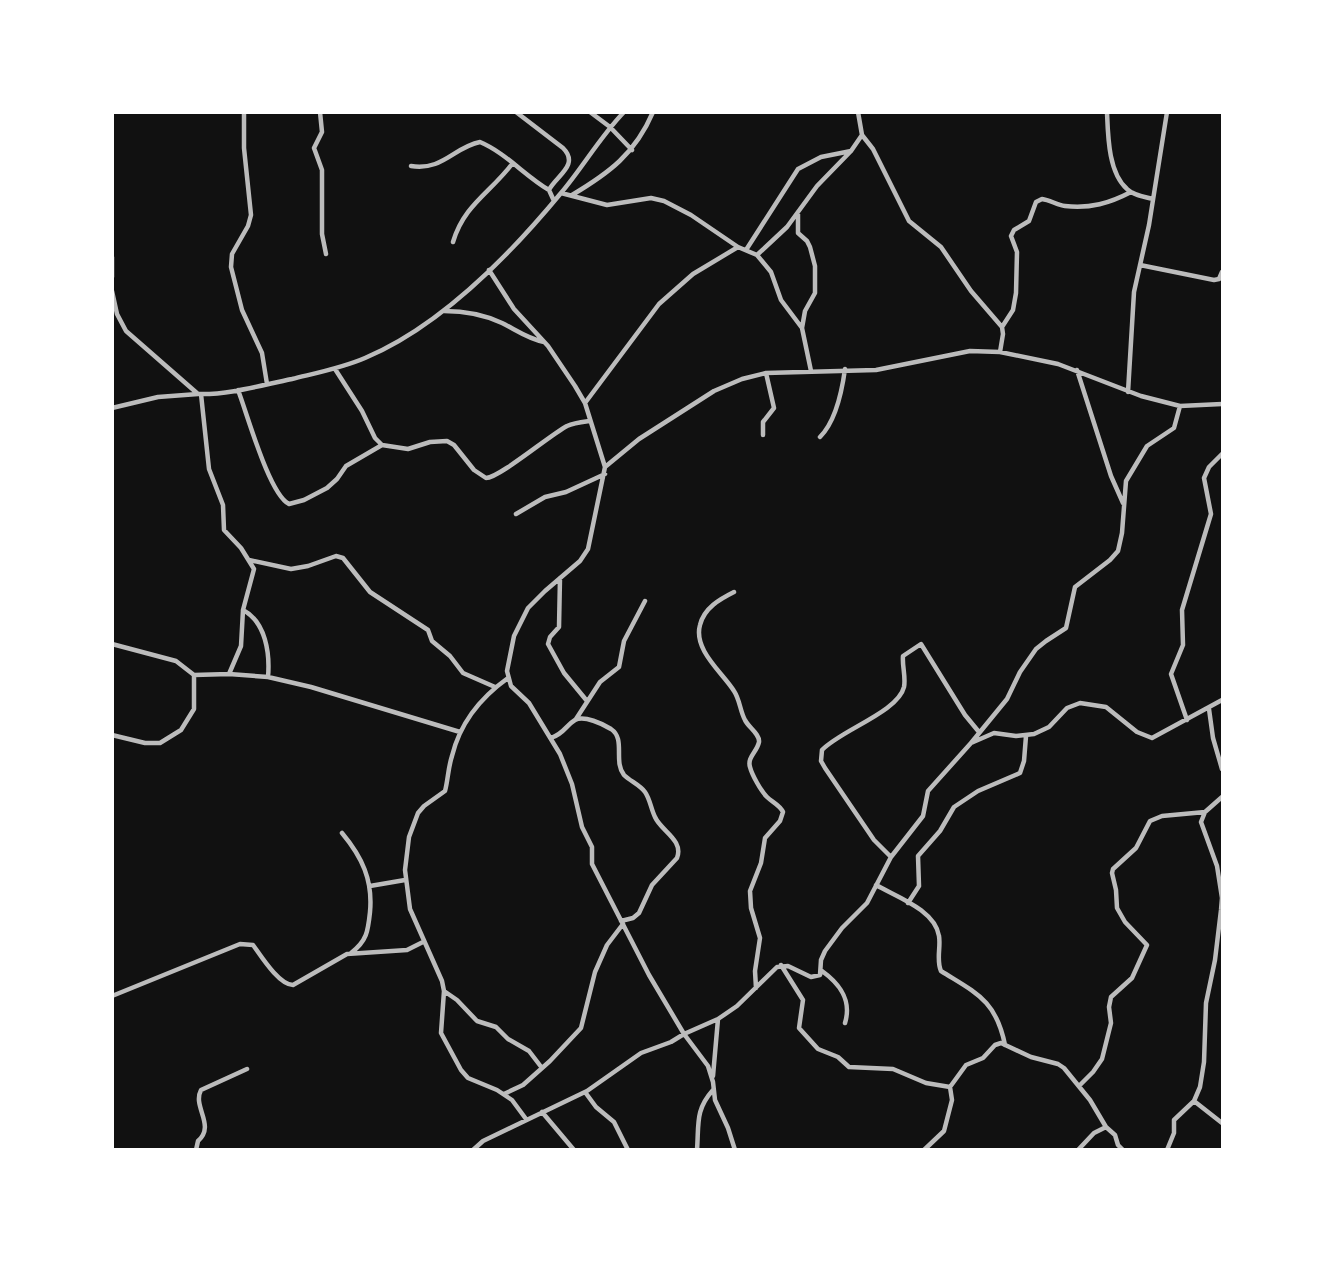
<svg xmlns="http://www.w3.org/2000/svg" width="1335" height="1262" font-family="'Space Grotesk',sans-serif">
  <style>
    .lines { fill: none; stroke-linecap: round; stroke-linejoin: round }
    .minor { stroke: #bcbcbc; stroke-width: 4.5 }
  </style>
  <rect width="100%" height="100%" fill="#111"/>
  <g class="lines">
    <!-- minor -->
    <path class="minor" d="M244 112V148L251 215 248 226 232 254 231 267 242 310 262 353 267 384
      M320 112 322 132 314 148 322 170V234L326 254
      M516 112 563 148C580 165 556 176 549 190L554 201
      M590 112 610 127 632 150
      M858 112 862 135 873 149 909 221 941 247 971 291 1002 327 1003 334 1000 352
      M1107 112C1108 135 1108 172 1127 189 1133 195 1144 197 1153 199
      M411 166C443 171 454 147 480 142 506 153 525 176 549 190
      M561 193 607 205 651 198 664 201 691 215 738 247 757 255 771 272 781 300 802 328 811 371
      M572 195C609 173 635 154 653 112
      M798 214V233L807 241 810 247 815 266V293L805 311 802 328
      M453 242C464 205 490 193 512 164
      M746 250 798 169 821 157 851 151
      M757 255 787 227 817 186 851 151 862 135
      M112 257V277
      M1140 265 1214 280 1219 279 1222 272
      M489 270 514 309 548 346 575 386 585 403 605 467 588 549 580 561 545 591 528 608 514 636 507 671 511 686 529 703 560 754 572 784 582 827 592 847V864L649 975 684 1034 708 1066 713 1082 715 1100 728 1128 735 1150
      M112 291 117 314 126 331 198 394C229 395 262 385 292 379 316 373 342 368 365 358 441 326 509 256 561 193 583 167 600 137 624 112
      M444 311C463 311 485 315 502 323 516 330 528 339 544 342
      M1002 327 1013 310 1016 293 1017 252 1011 236 1014 230 1029 221 1036 202 1042 199C1050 200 1057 205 1065 206 1090 209 1110 203 1131 192
      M335 369 362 411 375 438 382 445 408 449 430 442 447 441 454 445 474 470 486 478C499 478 550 435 567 426 574 423 583 422 590 421
      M1077 370 1111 476 1123 503
      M238 390C247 413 269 494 289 504L304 500 327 488 337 479 346 466 382 445
      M1128 392 1134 292 1149 225 1167 112
      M585 403 659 304 693 274 738 247
      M112 408 158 397 198 394
      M763 435V422L774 408 766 373
      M820 437C836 421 842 391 845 369
      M605 467 639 439 714 391 742 379 766 373 876 370 970 351 1000 352 1058 364 1141 396 1180 406 1222 404
      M516 514 545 497 566 492 605 474
      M249 560 291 569 308 566 336 556 343 558 370 592 428 630 432 641 450 656 463 673 495 687
      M560 578 559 627 550 637 548 644 564 673 587 701
      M734 592C720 599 704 608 700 625 693 650 723 673 734 691 740 700 740 711 745 720 748 727 760 734 759 742 757 752 747 757 750 767 752 775 761 791 767 797 772 802 780 805 783 812L780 821 765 838 761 863 750 891 751 908 760 938 755 971 756 988
      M243 610C266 622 270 654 268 677
      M112 644 176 661 194 675 229 674 241 646 243 610 254 569 241 548 224 530 223 505 209 469 201 394
      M229 674 268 677 311 687 460 732
      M508 678C480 698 460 723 452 756 448 768 448 780 445 791L424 806 418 813 409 837 405 870 410 909 442 981 444 991 441 1033 461 1070 468 1078 497 1090 512 1100 526 1119
      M1209 709 1213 738 1222 769
      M576 719 600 682 619 667 624 641 645 601
      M1187 720 1171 674 1183 645 1182 610 1211 514 1204 478 1209 467 1222 454
      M112 735 145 743H160L181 730 194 709V675
      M551 738C565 733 565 726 575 720 584 715 603 724 611 729 626 739 613 761 624 775 630 781 640 785 645 792 650 799 651 809 655 817 661 831 684 840 677 858L652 885 639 913 633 918 621 921
      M971 743 1007 699 1020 672 1036 649 1046 641 1066 628 1075 587 1110 560 1118 551 1122 533 1126 481 1147 446 1174 428 1180 406
      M342 833C362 857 373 880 370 912 368 931 367 941 351 953
      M891 857 874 840 825 768 821 761 822 750C841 730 898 712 904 687 906 677 902 666 903 656L921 644 965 715 979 732
      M876 885C897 897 935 910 939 936 941 947 936 960 941 971 976 993 996 1000 1005 1045
      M370 886 405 880
      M908 903 919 886 918 856 940 831 954 807 978 791 1020 773 1024 761 1026 736
      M781 965 803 1000 799 1028 818 1049 838 1057 849 1067 893 1069 926 1083 950 1087 966 1065 983 1058 995 1045 1001 1043 1031 1057 1058 1064 1064 1068 1090 1100 1106 1127 1115 1135 1118 1145 1123 1150
      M822 971C840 984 852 1000 845 1023
      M444 991 457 1000 477 1021 496 1027 508 1039 529 1051 542 1068
      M112 996 240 944 253 945C261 956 279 985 293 985L347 954 407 950 423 942
      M713 1076 718 1019
      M1079 1086 1093 1072 1102 1059 1111 1023 1109 1007 1111 997 1132 978 1147 945 1125 922 1117 908 1116 890 1112 873 1113 869 1136 848 1150 821 1162 816 1205 812
      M585 1092 596 1107 614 1122 628 1150
      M504 1094 523 1085 550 1061 581 1028 595 972 607 945 623 924
      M1194 1101 1222 1123
      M542 1112 574 1150
      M196 1150 198 1141C216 1125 192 1107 201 1090L247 1069
      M473 1150 483 1141 587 1091 641 1053 671 1042 684 1034 718 1019 737 1006 777 967 788 966 811 977 820 975 821 960 825 951 842 928 867 903 891 857 923 816 928 791 971 743 994 733 1016 736 1034 734 1049 727 1067 708 1080 703 1106 707 1137 732 1152 738 1222 700
      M697 1150C699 1124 695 1110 713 1090
      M924 1150 944 1131 952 1100 950 1087
      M1078 1150 1094 1133 1106 1127
      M1167 1150 1174 1133V1120L1194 1101 1200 1087 1204 1062 1206 1003 1215 960 1221 910 1222 898 1217 866 1201 822 1205 812 1222 797"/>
  </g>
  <!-- border -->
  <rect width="1335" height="1262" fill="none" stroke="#ffffff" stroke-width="228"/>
</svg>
